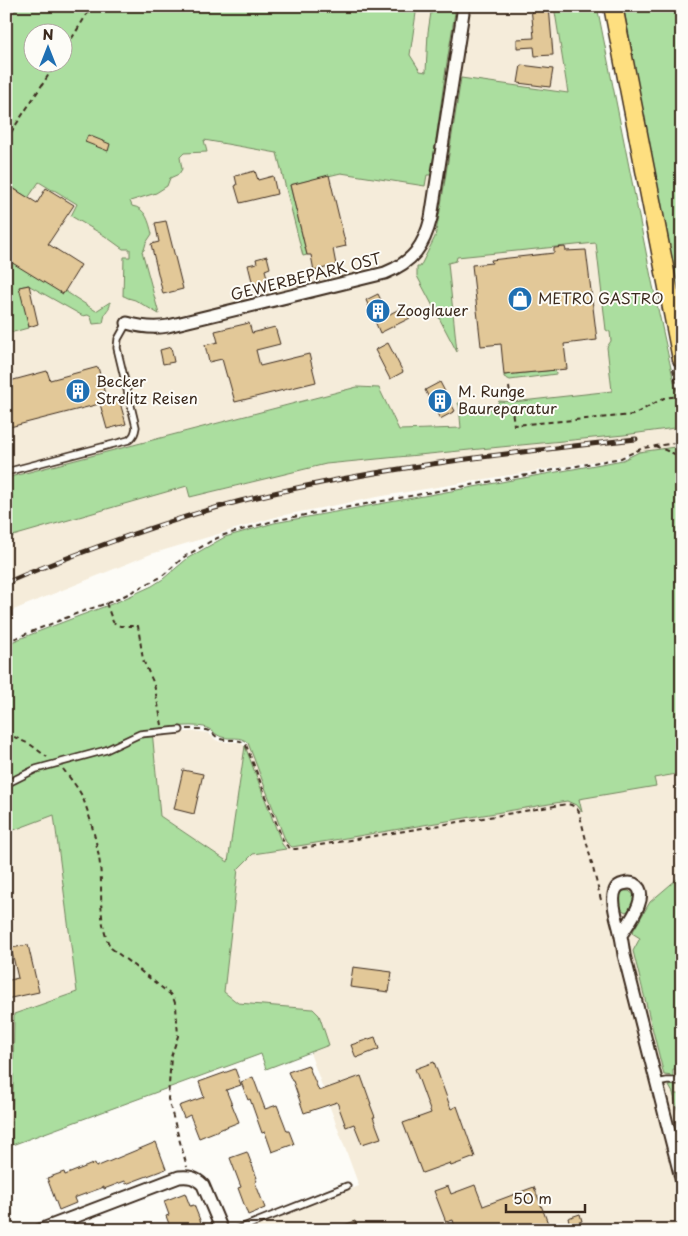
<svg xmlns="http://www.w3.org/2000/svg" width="688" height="1236" font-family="'Playpen Sans',sans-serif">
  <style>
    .built { fill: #f5ecda }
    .green { fill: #abde9f; stroke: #73845e; fill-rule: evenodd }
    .building { fill: #e2c898; stroke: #3b2a1e }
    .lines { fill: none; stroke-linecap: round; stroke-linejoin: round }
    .lane-casing { stroke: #3b2a1e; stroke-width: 9 }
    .street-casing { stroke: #3b2a1e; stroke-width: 15 }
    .primary-casing { stroke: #3b2a1e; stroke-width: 21 }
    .path { stroke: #3b2a1e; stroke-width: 2; stroke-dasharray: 5 4; stroke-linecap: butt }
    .lane { stroke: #fdfcf7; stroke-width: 5.5 }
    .street { stroke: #fdfcf7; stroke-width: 11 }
    .primary { stroke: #fedf80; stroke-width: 18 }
    .rail-casing { stroke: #3b2a1e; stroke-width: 5 }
    .rail { stroke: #fdfcf7; stroke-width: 3; stroke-dasharray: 9; stroke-linecap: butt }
    .labels { text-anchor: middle; stroke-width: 4; stroke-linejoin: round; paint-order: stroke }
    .street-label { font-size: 15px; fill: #3b2a1e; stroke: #fdfcf7 }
    .poi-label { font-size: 15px; fill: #3b2a1e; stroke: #fdfcf7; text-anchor: start }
  </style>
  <rect width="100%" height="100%" fill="#fdfcf7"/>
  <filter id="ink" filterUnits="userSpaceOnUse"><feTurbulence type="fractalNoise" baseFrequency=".02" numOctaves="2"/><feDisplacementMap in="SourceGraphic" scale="10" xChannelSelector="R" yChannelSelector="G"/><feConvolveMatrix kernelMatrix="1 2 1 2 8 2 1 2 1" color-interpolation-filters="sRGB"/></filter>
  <g filter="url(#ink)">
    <!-- built -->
    <path class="built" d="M417 6H554L568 94 627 411 495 407 490 410H483L475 409 470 406 458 404 461 428 398 430 379 388 357 387 10 477 6 464V173L42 113 426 178 427 175H431L444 75 420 71 410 55Z
      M682 427V446L627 454 620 457 383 496 279 516 151 554 6 613V538L187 486 191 497 326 464 624 435Z
      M682 638V1230H248L252 1227 359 1186 310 1053 329 1045 313 1009 238 1003 224 992 238 869 253 854 286 848 282 844 245 748 228 862 160 816 152 736 195 731 208 733 216 740 221 742H239L245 746 248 743 238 716Z
      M54 815 77 992 14 1014 12 1153 6 1156V833Z"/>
    <!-- green -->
    <path class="green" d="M19 6H417L410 55 420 71 426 72 428 32 432 6H456L445 75 431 175H427L425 186 341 173 290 185 307 255 303 256 277 153 204 140 207 152 184 153 180 157 182 169 179 174 170 178 167 186 156 193 130 201 132 206C146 208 149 222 152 234L146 243 144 250 142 251 159 314 135 300 128 298 124 296H123L124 257H130V249H123L105 236 71 216 77 204 54 190H52L39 182 28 198 9 185 6 189V21ZM32 32H62V62H32Z
      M554 6H597L651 277 678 400 676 401 682 427 624 435 326 464 190 497 187 486 6 538V464L10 477 357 387 379 388 399 430 461 428 459 406 458 403C462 404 467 404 470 406 483 411 490 414 499 401L513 402 612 391 607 347 611 341 610 332 606 330 596 243 457 257 456 261 448 263 457 352 417 276V267H420L435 237 441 205 461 78 568 93Z
      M623 6H682V326L642 125 631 45Z
      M6 259 65 291 96 311 110 302C111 308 107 309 105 314 104 317 104 320 103 323L93 324 91 317 88 315 83 316 28 285 20 287 29 327 28 328 6 334Z
      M555 370 556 374 510 380 504 377V375Z
      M682 446V773L654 778 656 786 579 799 582 812 578 806 567 801 292 847 286 842 248 743C240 735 231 740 222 737 215 735 212 729 204 727 187 724 168 728 152 730L160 816 228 862 245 746 282 844 286 849 253 854 238 869 224 992 238 1003 313 1009 319 1015 329 1045 266 1069 261 1054 12 1145 14 1014 77 992 54 815 6 833V644L79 616 117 602 152 586 163 579 188 558 216 542 225 537 274 523 623 460 639 452Z
      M682 874V1070L673 1069V1076L664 1075 633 951 640 938 632 933 650 902 677 879Z
      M622 891H629L634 895C635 901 632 909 626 912L622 910C619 904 617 897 622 891Z
      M675 1085V1094H682V1103H679V1111H682V1128L673 1093 669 1086Z"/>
    <!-- building -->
    <path class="building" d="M549 6 553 55 535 56 534 47 517 48V39L534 38 531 7Z
      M521 65 553 69 550 87 518 83Z
      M88 135 110 144 108 151 85 142Z
      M255 171 258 180 273 176 277 194 240 203 235 186 237 185 235 176Z
      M329 175 346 246 333 249 336 265 314 271 311 255H307L290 185Z
      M6 184 37 203 46 188 74 205 48 244 81 265 63 294 6 259Z
      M166 221 183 289 163 294 151 244 159 242 155 223Z
      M565 247 566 251 586 250 597 340 564 344 567 369 504 375 501 344 481 346 472 265 492 263 491 260 554 253V248Z
      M267 256 270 268 265 270 268 281 253 285 248 265 257 263 256 259Z
      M29 285 38 324 29 327 19 287Z
      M378 294 388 315 403 307 410 318 380 333 366 300Z
      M249 323 252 333 275 327 280 344 256 350 260 366 309 354 316 382 235 402 228 377H227L222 359 209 362 205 345 218 342 215 331Z
      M388 343 403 372 390 379 375 350Z
      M171 347 174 362 163 364 160 350Z
      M98 367 107 402 6 428V382L47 371 50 380Z
      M440 382 455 411 440 419 425 390Z
      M119 399 126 424 107 429 100 404Z
      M183 770 203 774 194 814 174 809Z
      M28 945 39 992 6 999V981L18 978 11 948Z
      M353 967 392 972 389 992 350 987Z
      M375 1037 379 1049 356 1058 351 1045Z
      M434 1062 451 1109 457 1106 475 1157 451 1166 450 1163 422 1173 403 1123 431 1113 415 1069Z
      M308 1065 319 1091 361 1076 371 1104H370L375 1117H373L381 1138 362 1144 354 1124 346 1127 337 1102 304 1113 293 1081H292L288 1072Z
      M235 1069 241 1085 226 1090 239 1122 199 1138 190 1115 184 1118 179 1106 204 1097 199 1082Z
      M253 1077 265 1109 277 1105 284 1123 287 1131H289L294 1144 272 1152 265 1132 262 1133 250 1099 248 1100 241 1082Z
      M156 1142 166 1169 126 1184 125 1181 104 1189V1187L74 1198 76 1203 59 1210 47 1178 64 1172 65 1175 95 1163 96 1167Z
      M247 1152 257 1178H255L257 1181 255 1182 265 1208 248 1215 238 1188 241 1187 230 1158Z
      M475 1185 483 1206 534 1187 549 1226 540 1230H456L453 1220 446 1222 434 1191 448 1186 451 1194Z
      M185 1193 190 1206 194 1205 204 1230H178L177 1227 171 1229 166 1216 169 1215 164 1201Z
      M580 1214 582 1221 570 1226 568 1218Z
      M355 1221 359 1230H333V1229Z"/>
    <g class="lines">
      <defs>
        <path id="lane" d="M6 472 129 440C134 436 135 433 136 427L117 348 118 339 127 323
          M6 784 36 769 106 750 140 734 180 730
          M657 1083 667 1081H682
          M236 1230 347 1186"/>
        <path id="street" d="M127 323C141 327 153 329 168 326L385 273C413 262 424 246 431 218L464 6
          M621 935C628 924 652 894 634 884 630 882 626 883 623 884 605 888 618 921 620 932 622 940 623 948 624 955L682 1182
          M40 1230 179 1177C189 1176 195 1177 203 1185L222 1230"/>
        <path id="primary" d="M613 6 682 359"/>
      </defs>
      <!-- lane casing -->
      <use href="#lane" class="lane-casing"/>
      <!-- street casing -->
      <use href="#street" class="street-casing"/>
      <!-- primary casing -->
      <use href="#primary" class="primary-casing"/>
      <!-- path -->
      <path class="path" d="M526 6 528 10
        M62 54 92 6
        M6 140 57 62
        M673 369 682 413
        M509 387 514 425 633 415 664 398 679 396
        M655 446 682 457
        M106 603 113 622 120 626H138L143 660 154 684 162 725
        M6 642 78 613 116 600 161 577 184 557 213 540 224 535 277 520 621 458 643 448 682 442
        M187 729C195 729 204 728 211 732 214 734 216 737 220 739 230 742 239 737 246 745L284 843 291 849H296L567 804C573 805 576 807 579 812L602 904
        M6 733 31 745 47 757
        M63 769C69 777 76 785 81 794 89 811 98 846 100 865 103 891 97 924 111 948L170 994 174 1000 176 1006 178 1036 171 1057 168 1099 187 1167
        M6 1223 9 1230"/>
      <!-- lane -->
      <use href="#lane" class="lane"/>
      <!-- street -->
      <use href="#street" class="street"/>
      <!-- primary -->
      <use href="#primary" class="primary"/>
      <defs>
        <path id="rail" d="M6 583C43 566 81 553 119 539 165 523 210 508 257 497 382 467 509 453 636 439"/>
      </defs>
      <!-- rail casing -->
      <use href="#rail" class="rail-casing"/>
      <!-- rail -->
      <use href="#rail" class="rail"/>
    </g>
  </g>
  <!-- icons -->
  <defs>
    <symbol id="shop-disc" viewBox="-11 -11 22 22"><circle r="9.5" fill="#1f6fb2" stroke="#fdfcf7"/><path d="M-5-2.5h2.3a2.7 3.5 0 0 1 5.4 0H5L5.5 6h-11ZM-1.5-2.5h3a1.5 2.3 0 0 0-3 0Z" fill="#fff"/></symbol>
    <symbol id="building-disc" viewBox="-11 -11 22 22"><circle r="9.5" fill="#1f6fb2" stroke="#fdfcf7"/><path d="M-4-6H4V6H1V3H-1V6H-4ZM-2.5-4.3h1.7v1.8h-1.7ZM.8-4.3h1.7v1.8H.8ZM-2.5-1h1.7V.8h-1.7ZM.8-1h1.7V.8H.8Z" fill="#fff"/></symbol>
  </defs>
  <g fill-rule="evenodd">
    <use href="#shop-disc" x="506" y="285" width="28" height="28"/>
    <use href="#building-disc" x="364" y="297" width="28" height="28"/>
    <use href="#building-disc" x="64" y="377" width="28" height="28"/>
    <use href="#building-disc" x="426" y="387" width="28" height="28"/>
  </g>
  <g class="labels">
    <!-- street labels -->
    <g class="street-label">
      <text transform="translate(306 277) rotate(-14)" y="5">GEWERBEPARK OST</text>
    </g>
    <!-- poi labels -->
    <g class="poi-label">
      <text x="538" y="304">METRO GASTRO</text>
      <text x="396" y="316">Zooglauer</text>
      <text x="96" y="387">Becker<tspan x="96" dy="17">Strelitz Reisen</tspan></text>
      <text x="458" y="397">M. Runge<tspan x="458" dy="17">Baureparatur</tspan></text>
    </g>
  </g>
  <!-- margin -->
  <rect width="688" height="1236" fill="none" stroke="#fdfcf7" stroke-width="25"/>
  <rect x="12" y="12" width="663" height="1211" fill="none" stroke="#3b2a1e" stroke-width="2" filter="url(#ink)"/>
  <!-- north arrow -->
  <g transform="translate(48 48)"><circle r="24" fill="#fdfcf7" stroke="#afa8a0"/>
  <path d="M0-4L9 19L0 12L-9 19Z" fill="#1f6fb2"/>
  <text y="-8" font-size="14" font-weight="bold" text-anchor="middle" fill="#3b2a1e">N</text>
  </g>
  <!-- scale -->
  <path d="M506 1204v8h79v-8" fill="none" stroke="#3b2a1e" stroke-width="2.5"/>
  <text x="513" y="1204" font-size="15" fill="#3b2a1e" stroke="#fdfcf7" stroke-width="4" paint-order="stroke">50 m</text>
</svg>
